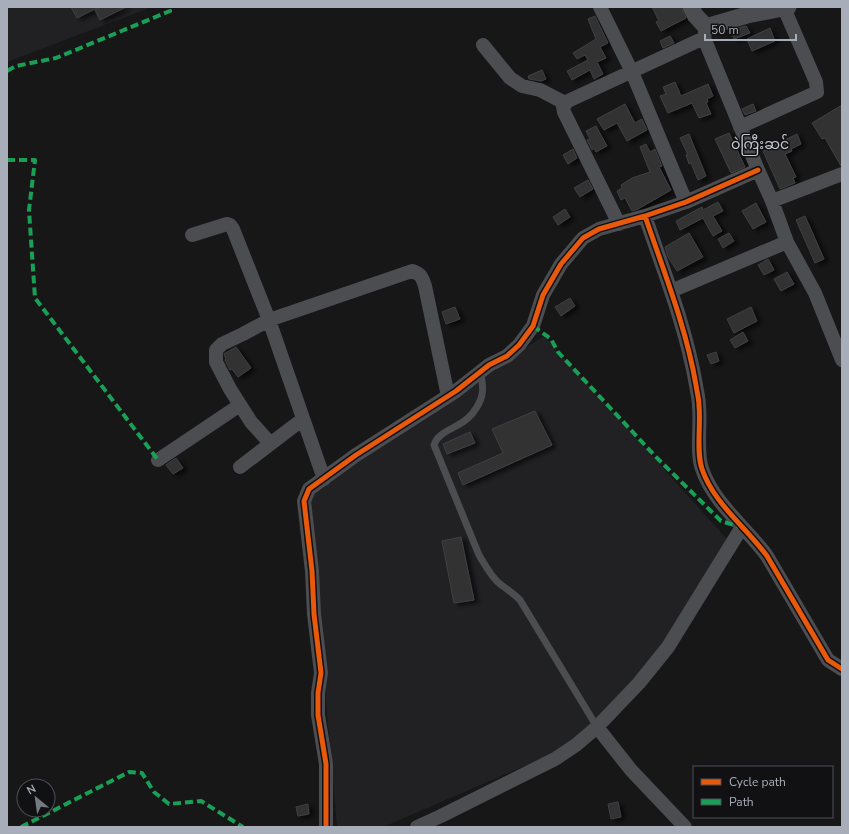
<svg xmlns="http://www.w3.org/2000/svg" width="849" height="834" font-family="'Nunito Sans','Noto Sans Myanmar',sans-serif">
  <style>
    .built { fill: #212124 }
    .building { fill: #303032; stroke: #404144; filter: url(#shadow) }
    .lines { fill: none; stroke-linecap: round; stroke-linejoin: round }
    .service { stroke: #4b4d51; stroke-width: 7 }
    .minor { stroke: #4b4d51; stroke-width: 14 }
    .tertiary { stroke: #4b4d51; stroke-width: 17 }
    .quiet { stroke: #1a9f57; stroke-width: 4; stroke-dasharray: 8 4; stroke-linecap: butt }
    .cycleway-casing { stroke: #111114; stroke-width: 8 }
    .cycleway { stroke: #e8590c; stroke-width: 5 }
    .labels { text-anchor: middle; stroke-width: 3; stroke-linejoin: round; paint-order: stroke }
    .quarter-label { font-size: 14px; fill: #c9cdd5; stroke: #111114 }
  </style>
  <defs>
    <filter id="shadow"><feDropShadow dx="4.5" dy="2.5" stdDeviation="2" flood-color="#0009"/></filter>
  </defs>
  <rect width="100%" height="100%" fill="#171718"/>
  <!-- built -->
  <path class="built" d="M7 7H152L7 62Z
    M544 336 727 539 653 662 571 746 383 827H337L308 497 454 394Z"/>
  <!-- building -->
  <path class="building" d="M71 7H99L77 18Z
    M102 7H126L100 20 95 10Z
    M652 7H681L686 18 661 31 656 22 659 21Z
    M595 16 608 43 600 47 606 58 597 62 603 74 594 79 590 70 572 80 567 71 588 60 585 55 577 59 573 53 596 39 588 19Z
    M746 26 750 33 734 39 730 30Z
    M770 28 775 41 752 51 747 39Z
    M670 36 674 43 663 48 660 41Z
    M542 70 546 79 541 81 529 79 528 76Z
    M675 82 681 96 708 84 713 96 707 99 708 102 706 103 711 114 699 118 692 103 668 113 660 96 666 94 663 87Z
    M625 104 635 123 642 119 647 130 627 141 617 123 604 130 597 119Z
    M753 104 756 111 745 115 742 109Z
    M842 105V166H841L825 138 822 139 812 123Z
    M596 126 607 146 596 152 594 148 592 150 587 140 590 139 586 131Z
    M729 133 745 167 731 173 715 139Z
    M689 134 706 176 698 180 691 163 689 164 686 155H688L680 138Z
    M797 134 801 144 791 149 792 151 785 154 796 177 793 178 795 183 780 189 763 151Z
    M646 144 650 152 655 149 662 166 659 167 671 190 638 209 632 211 625 198 621 200 617 191 622 188 621 185 632 178 650 172 640 147Z
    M573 149 577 158 568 164 563 155Z
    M588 180 593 189 580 197 574 188Z
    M718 202 723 211 713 216 722 231 713 236 703 218 680 230 676 221 702 207 703 210Z
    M756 203 766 222 753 229 742 211Z
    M565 209 570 217 558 225 553 217Z
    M805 216 824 259 815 263 796 220Z
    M689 233 703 257 677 271 668 257 665 247Z
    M729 233 734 241 723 248 718 239Z
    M768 259 774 270 764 275 758 265Z
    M787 272 794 284 781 291 774 279Z
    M570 298 575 306 561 316 555 307Z
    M455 307 460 319 446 324 442 312Z
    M751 307 757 321 734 333 727 319Z
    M743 332 748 341 735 348 730 340Z
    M236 347 251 368 238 377 232 369 230 370 225 360 226 359 224 354Z
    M716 352 719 361 711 364 707 355Z
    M535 411 552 445 463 485 458 473 503 453 492 429Z
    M470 432 475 443 447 454 443 444Z
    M176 458 183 468 173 474 166 465Z
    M461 537 474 600 454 603 442 541Z
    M618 802 621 817 611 819 608 804Z
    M308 804 309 814 298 816 296 807Z"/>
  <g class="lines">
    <!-- service -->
    <path class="service" d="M481 372C481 378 484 388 482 394 481 402 474 413 468 418 458 428 438 431 434 445L479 555C485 565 491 577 500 584 508 590 514 594 520 600L597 727"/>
    <!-- minor -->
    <path class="minor" d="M600 7 632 72 686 202
      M706 27 704 38 758 170 772 201 787 242 815 293 842 360
      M483 45 510 78 522 86 540 90 565 103
      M740 127 817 92 816 82 784 8
      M772 201 842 174
      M645 216C664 272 686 327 696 385 697 392 699 399 699 406 701 424 696 452 702 469 714 504 746 527 767 556L828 660 842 669
      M619 224 564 112 563 106 568 101 704 38
      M192 235 227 224 230 225 233 229 269 320 324 479
      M671 291 787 242
      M270 443 251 422 230 389 216 362V350L222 344 243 334 269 320 412 271C421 274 422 277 425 286L448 396
      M158 460 240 405
      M240 467 303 419
      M597 727 631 770 685 827
      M326 827V764L318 715V693L321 673 314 614 312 571 304 501 309 489 356 455 456 391 489 365 507 356 519 345 533 326 543 295 561 264 583 238 599 229 645 216 686 202 758 170
      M417 827 441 816 555 759 576 745 597 727 639 683 668 647 742 527"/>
    <!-- tertiary -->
    <path class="tertiary" d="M691 7 695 15 706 27 747 15 788 7"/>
    <!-- quiet -->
    <path class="quiet" d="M7 71 16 66 56 58 170 11 168 7
      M7 160H35L29 210 35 298 158 460
      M533 326 551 339 558 352 657 458 721 521 740 527
      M21 827 129 772 142 773 154 792 169 804 201 801 243 827"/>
    <defs>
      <path id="cycleway" d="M645 216C664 272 686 327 696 385 697 392 699 399 699 406 701 424 696 452 702 469 714 504 746 527 767 556L828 660 842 669
        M326 827V764L318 715V693L321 673 314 614 312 571 304 501 309 489 356 455 456 391 489 365 507 356 519 345 533 326 543 295 561 264 583 238 599 229 645 216 686 202 758 170"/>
    </defs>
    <!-- cycleway casing -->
    <use href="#cycleway" class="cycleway-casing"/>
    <!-- cycleway -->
    <use href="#cycleway" class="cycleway"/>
  </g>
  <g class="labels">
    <!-- quarter labels -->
    <g class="quarter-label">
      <text x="760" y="149">ဝဲကြီးဆင်</text>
    </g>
  </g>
  <!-- border -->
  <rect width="849" height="834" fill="none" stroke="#a8aeb9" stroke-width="16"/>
  <!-- legend -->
  <rect x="693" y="766" width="140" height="52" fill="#111114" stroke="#4d5056"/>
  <rect x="701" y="779" width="20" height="6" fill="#e8590c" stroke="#4d5056"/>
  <text x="729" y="786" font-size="12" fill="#a8aeb9">Cycle path</text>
  <rect x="701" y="799" width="20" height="6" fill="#1a9f57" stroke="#4d5056"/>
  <text x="729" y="806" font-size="12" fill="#a8aeb9">Path</text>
  <!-- north arrow -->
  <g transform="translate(36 798) rotate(331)"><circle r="19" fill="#111114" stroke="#4d5056"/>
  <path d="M0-3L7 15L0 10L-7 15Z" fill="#757981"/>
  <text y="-6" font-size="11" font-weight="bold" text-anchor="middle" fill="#a8aeb9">N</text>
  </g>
  <!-- scale -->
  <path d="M705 34v6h91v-6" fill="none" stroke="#a8aeb9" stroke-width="2"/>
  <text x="711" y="34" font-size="12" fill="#a8aeb9" stroke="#111114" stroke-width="3" paint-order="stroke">50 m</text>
</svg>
